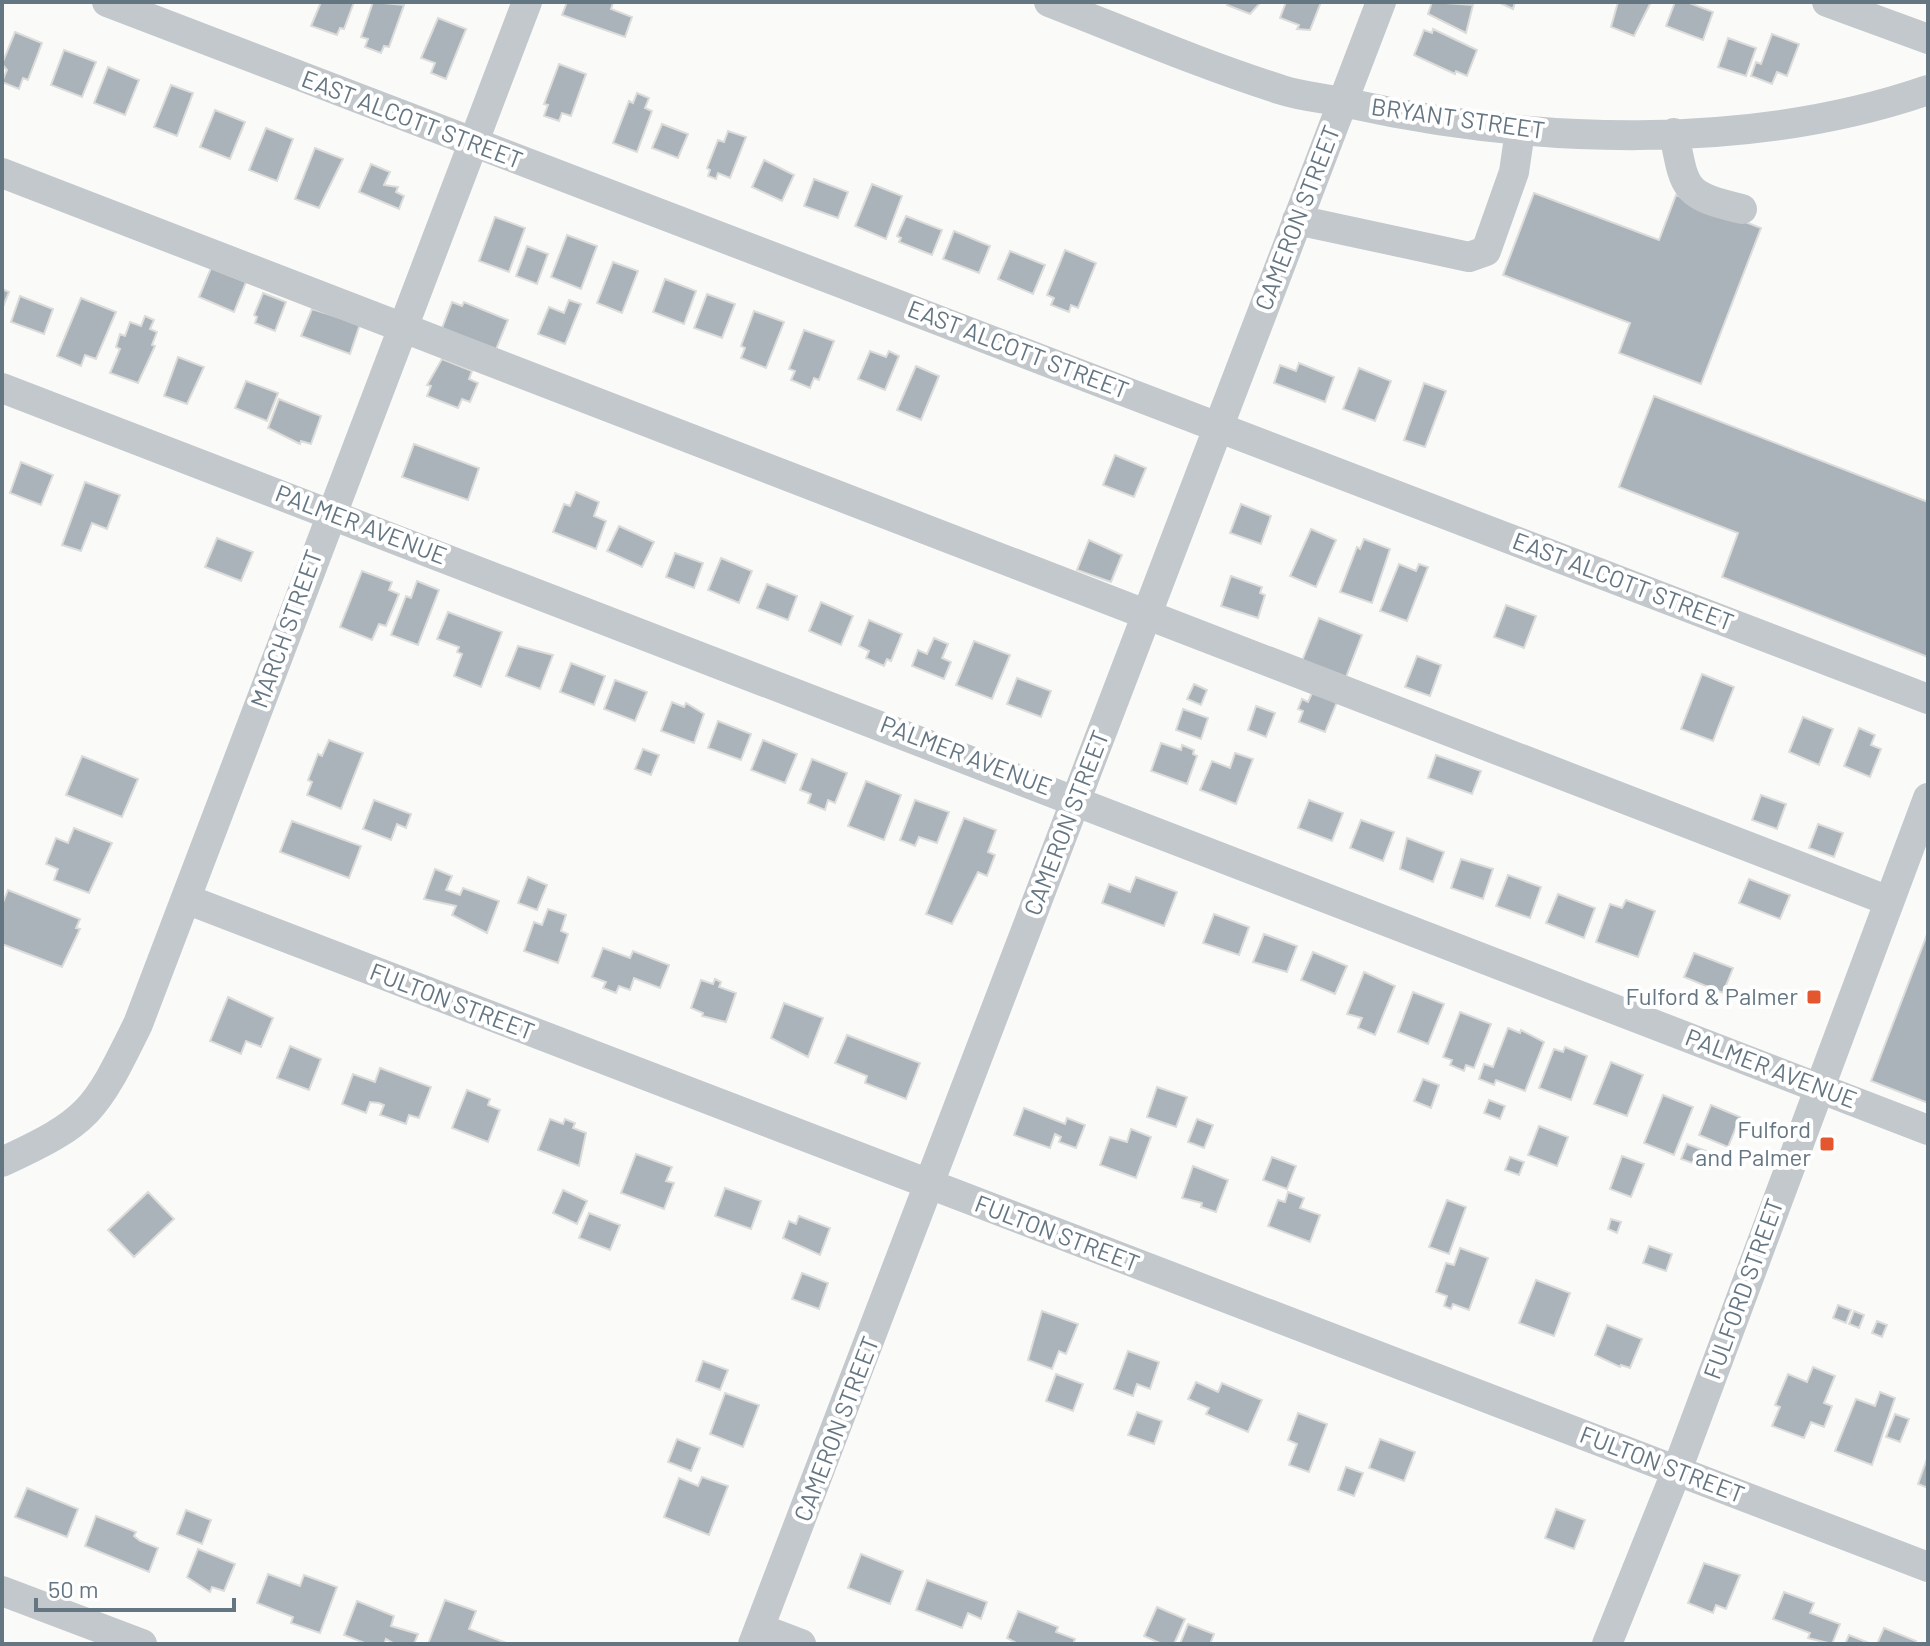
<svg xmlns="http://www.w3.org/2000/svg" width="1930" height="1646" font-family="Barlow,sans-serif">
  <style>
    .building { fill: #aab3b9; stroke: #dcdcda; stroke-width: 2 }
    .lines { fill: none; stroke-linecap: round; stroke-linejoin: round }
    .minor { stroke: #c3c8cc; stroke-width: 30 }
    .poi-dot { fill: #e4572e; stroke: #fff; stroke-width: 3 }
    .labels { text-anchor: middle; stroke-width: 8; stroke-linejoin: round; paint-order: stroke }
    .street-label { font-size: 24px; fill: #657683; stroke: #fff }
    .poi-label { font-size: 24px; fill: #657683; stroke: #fff; text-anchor: end }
  </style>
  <rect width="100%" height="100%" fill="#fafaf8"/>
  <!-- building -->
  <path class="building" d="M321 2H354L344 29 340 28 337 35 311 26Z
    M373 2 404 5 389 47 384 46 381 53 365 47 368 39 361 37Z
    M567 2 613 3 611 9 632 17 625 37 562 15Z
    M1229 2H1261L1250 14 1227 5Z
    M1286 2H1321L1310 30 1297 29 1299 25 1280 18Z
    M1432 2 1473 5 1466 33 1428 14Z
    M1498 2H1515L1513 9Z
    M1618 2H1651L1634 36 1611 27Z
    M1675 2H1687L1713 12 1703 40 1666 26Z
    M438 18 466 29 446 79 431 73 435 63 421 58Z
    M1433 29 1477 50 1467 76 1456 71 1455 74 1414 55 1424 30 1432 33Z
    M15 32 42 43 28 80 23 78 19 89 2 82 7 70 2 64Z
    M1772 34 1799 44 1787 76 1777 72 1772 84 1751 76 1756 62 1761 64Z
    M1728 38 1756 48 1746 76 1718 67Z
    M64 50 96 62 82 97 51 85Z
    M559 64 586 74 571 116 562 113 559 121 544 116 548 105 544 104Z
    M108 67 139 80 125 115 94 103Z
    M171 85 193 93 177 136 154 127Z
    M637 93 649 98 645 108 652 111 637 152 613 143 629 101 633 103Z
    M215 110 245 122 230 159 200 147Z
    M662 124 688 134 678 158 652 148Z
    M266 128 293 139 277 181 249 170Z
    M728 131 746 137 730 178 718 173 716 179 708 176 710 170 707 168 718 140 724 142Z
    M315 148 343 159 319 208 295 199Z
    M764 160 794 175 782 201 752 187Z
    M371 164 390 172 384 185 398 187 396 192 404 196 399 209 359 192Z
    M814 179 848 192 838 218 804 206Z
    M872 184 902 196 886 239 855 226Z
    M1534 193 1659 240 1676 195 1761 228 1701 384 1619 353 1630 323 1503 275Z
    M906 216 942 230 932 255 899 242 901 238 897 236Z
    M495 217 525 228 509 272 479 261Z
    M954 231 990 246 979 273 943 259Z
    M567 235 597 246 581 289 551 277Z
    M527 246 548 254 537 284 516 276Z
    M1065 250 1096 263 1078 308 1071 305 1069 312 1051 305 1054 298 1047 295Z
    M1010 251 1045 265 1033 294 998 279Z
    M613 262 638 271 622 313 597 303Z
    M211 268 246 282 234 312 199 297Z
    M665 279 696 291 684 324 653 312Z
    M2 289 9 292 2 309Z
    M263 293 286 302 275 331 255 323 257 317 254 315Z
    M707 294 735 304 722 338 694 328Z
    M20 296 53 309 44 334 11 322Z
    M81 298 116 312 96 359 85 355 81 366 57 356Z
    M569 300 581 304 565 344 538 334 549 307 564 313Z
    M452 302 462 306 464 302 508 320 495 352 442 328Z
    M312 309 360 324 350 354 301 336Z
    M754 311 784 322 766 368 741 358 745 348 741 346Z
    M145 316 154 320 150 329 157 332 152 345 155 346 138 383 110 373 120 349 116 347 120 334 125 336 130 322 141 326Z
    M804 330 834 341 819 380 814 378 810 388 791 380 795 371 789 369Z
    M870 351 886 357 889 351 899 356 885 390 858 379Z
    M178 357 204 367 187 404 164 396Z
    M442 359 472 371 469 379 478 383 470 402 462 399 458 408 427 396 431 386 427 385Z
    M1299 363 1334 377 1325 402 1274 383 1280 365 1296 371Z
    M916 366 939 376 921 420 897 410Z
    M1359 368 1391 381 1375 421 1343 409Z
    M246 381 278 393 267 421 235 408Z
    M1424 383 1446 391 1425 447 1404 440Z
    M1654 396 1928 502V657L1722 577 1738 533 1619 487Z
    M279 399 321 416 311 444 301 441 300 444 268 428Z
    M414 444 479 468 468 500 402 477Z
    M1115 455 1146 468 1134 497 1103 485Z
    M21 462 53 475 41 505 10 493Z
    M85 482 120 495 107 529 92 523 81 551 62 545Z
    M576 492 599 502 594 516 606 521 596 549 553 532 564 504 570 506Z
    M1241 504 1271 516 1261 544 1230 533Z
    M619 526 654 542 642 567 607 551Z
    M1311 529 1336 540 1316 587 1290 576Z
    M217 538 253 552 241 581 205 567Z
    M1364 539 1390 549 1372 603 1340 592 1357 547 1360 549Z
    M1089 540 1122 555 1111 582 1077 570Z
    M675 553 703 563 694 588 666 577Z
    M721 558 752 571 739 603 708 590Z
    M1399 564 1416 571 1419 564 1428 567 1407 621 1380 611Z
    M362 571 392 582 389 590 399 594 386 626 379 624 372 640 340 627Z
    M1231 576 1262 587 1260 593 1265 595 1258 618 1221 606Z
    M417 581 439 590 418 645 391 635 406 596 411 598Z
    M767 584 797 596 788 620 757 608Z
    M821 602 853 616 841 645 809 631Z
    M1506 605 1536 616 1524 648 1494 637Z
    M448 612 502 632 481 687 454 676 462 654 457 652 459 647 437 639Z
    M1319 618 1362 635 1346 677 1302 661Z
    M869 620 902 634 891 661 887 659 884 666 866 658 869 651 859 646Z
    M934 638 948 644 942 658 951 662 944 679 912 666 918 650 927 654Z
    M974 641 1010 655 992 699 956 685Z
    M518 646 553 655 540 689 506 676Z
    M1417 656 1441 665 1430 696 1405 687Z
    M571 663 605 676 594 705 560 692Z
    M1702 674 1734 687 1713 741 1681 729Z
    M1017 678 1051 691 1041 717 1007 704Z
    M615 680 647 692 635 721 604 709Z
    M1194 684 1207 690 1201 705 1187 699Z
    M1312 693 1337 702 1325 732 1299 722 1303 711 1298 709 1302 699 1308 702Z
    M672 702 684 707 686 703 704 714 694 743 661 731Z
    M1256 706 1275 713 1266 737 1248 730Z
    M1183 709 1208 718 1201 739 1176 730Z
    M1803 717 1833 729 1819 765 1789 752Z
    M718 721 751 734 741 760 708 748Z
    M1859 728 1875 735 1871 745 1881 749 1870 777 1844 766Z
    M329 740 363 753 341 809 307 795 312 782 308 780 318 754 322 756Z
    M763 740 797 754 785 783 751 770Z
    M1161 743 1181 750 1182 745 1194 750 1193 754 1197 756 1187 784 1151 771Z
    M643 749 659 755 651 775 635 769Z
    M1235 753 1253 759 1236 804 1200 790 1212 761 1230 768Z
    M1436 755 1481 771 1472 794 1428 778Z
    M82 756 138 779 122 817 66 795Z
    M812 759 847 773 835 803 828 800 825 810 808 803 811 794 800 790Z
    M866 781 901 795 884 840 848 826Z
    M1761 795 1786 804 1777 829 1752 820Z
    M374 800 411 814 406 828 397 824 391 840 363 829Z
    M915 800 949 812 937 843 919 837 915 846 900 840Z
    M1309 800 1343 813 1332 841 1298 828Z
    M964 818 996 830 988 852 995 855 987 876 978 872 952 924 926 914Z
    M1361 820 1394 832 1383 861 1350 848Z
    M292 821 361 846 349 878 280 852Z
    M1818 824 1843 833 1834 857 1809 848Z
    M74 828 112 843 89 893 54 880 58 869 46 864 56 838 68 843Z
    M1407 838 1444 852 1433 882 1400 869Z
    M1461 859 1493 869 1483 899 1451 888Z
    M435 869 452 876 446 890 460 895 463 888 499 901 487 933 452 915 456 906 424 899Z
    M1508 875 1541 887 1530 918 1496 906Z
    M528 877 547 885 537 910 518 903Z
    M1136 877 1177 892 1164 926 1102 903 1109 884 1130 892Z
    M1749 879 1790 895 1780 919 1739 903Z
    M8 890 80 919 76 928 80 929 62 967 2 944V905Z
    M1558 894 1595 908 1584 938 1546 923Z
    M1626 900 1655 911 1638 957 1596 942 1610 904 1622 908Z
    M548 909 566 915 561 931 568 934 558 963 524 951 534 922 542 925Z
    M1214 914 1249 927 1239 955 1203 943Z
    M1928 932V1103L1871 1081Z
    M1264 934 1297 946 1287 972 1253 962Z
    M603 948 630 958 633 951 669 965 660 988 634 978 630 990 619 986 616 993 603 988 606 982 592 977Z
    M1313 952 1347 966 1335 994 1301 980Z
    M1694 953 1733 968 1723 993 1684 977Z
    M1364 972 1395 986 1375 1035 1358 1028 1362 1018 1347 1014Z
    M715 979 721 982 719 987 736 993 726 1022 702 1016 703 1013 691 1008 701 980 713 984Z
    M1413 992 1444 1004 1428 1044 1398 1032Z
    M228 997 273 1018 261 1047 246 1041 241 1054 210 1041Z
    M784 1003 823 1018 808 1057 771 1038Z
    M1460 1012 1491 1024 1474 1068 1466 1065 1464 1071 1450 1065 1452 1060 1443 1057Z
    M1508 1028 1520 1033 1521 1030 1544 1042 1525 1091 1496 1080 1494 1085 1479 1079 1484 1064 1493 1067Z
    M847 1035 920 1063 906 1099 865 1083 867 1076 835 1063Z
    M290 1046 321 1059 309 1090 277 1078Z
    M1565 1047 1587 1056 1571 1100 1539 1088 1554 1049 1563 1052Z
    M1611 1062 1643 1075 1627 1116 1594 1104Z
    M380 1068 431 1087 419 1118 409 1115 406 1124 380 1115 384 1105 379 1103 370 1102 366 1113 342 1104 353 1074 375 1082Z
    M1423 1079 1439 1085 1431 1108 1414 1101Z
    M1157 1087 1187 1097 1176 1127 1147 1117Z
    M467 1090 490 1099 488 1105 500 1110 488 1142 452 1128Z
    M1663 1095 1693 1107 1674 1155 1644 1143Z
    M1489 1100 1505 1106 1500 1119 1484 1113Z
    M1711 1105 1740 1117 1728 1147 1699 1135Z
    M1024 1108 1065 1124 1067 1118 1085 1125 1076 1148 1059 1142 1061 1137 1055 1134 1050 1148 1014 1135Z
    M550 1119 563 1124 565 1119 575 1123 573 1128 586 1133 579 1166 538 1150Z
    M1197 1119 1213 1125 1204 1148 1188 1142Z
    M1539 1126 1568 1137 1557 1166 1528 1155Z
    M1131 1129 1151 1137 1136 1178 1100 1165 1110 1137 1127 1142Z
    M1687 1144 1709 1152 1704 1167 1681 1159Z
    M636 1154 672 1167 666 1181 674 1183 664 1209 621 1193Z
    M1622 1156 1644 1164 1631 1197 1610 1189Z
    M1272 1157 1296 1166 1287 1189 1263 1180Z
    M1510 1157 1524 1162 1519 1175 1505 1170Z
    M1193 1166 1228 1180 1216 1212 1201 1207 1202 1203 1182 1198Z
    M725 1188 761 1201 751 1229 715 1216Z
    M563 1190 587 1201 577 1224 553 1213Z
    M148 1192 174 1219 134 1257 108 1230Z
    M1288 1192 1304 1198 1300 1208 1320 1215 1310 1242 1268 1226 1278 1200 1285 1202Z
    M1447 1200 1466 1207 1449 1254 1429 1247Z
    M589 1213 620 1225 610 1250 579 1238Z
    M799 1216 830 1228 820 1255 783 1238 789 1221 796 1224Z
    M1611 1219 1621 1222 1617 1233 1608 1229Z
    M1649 1246 1672 1254 1666 1271 1643 1263Z
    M1460 1248 1488 1258 1469 1310 1453 1304 1451 1309 1444 1306 1447 1296 1436 1292 1446 1263 1454 1265Z
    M802 1273 828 1283 819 1309 792 1299Z
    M1536 1280 1570 1293 1554 1336 1519 1323Z
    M1838 1305 1851 1310 1846 1323 1833 1318Z
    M1042 1311 1078 1324 1066 1354 1059 1351 1052 1369 1028 1360Z
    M1854 1311 1864 1315 1859 1328 1849 1324Z
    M1877 1321 1887 1325 1882 1337 1872 1333Z
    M1607 1325 1642 1339 1630 1368 1621 1365 1620 1367 1595 1355Z
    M1128 1351 1159 1362 1150 1389 1137 1384 1133 1396 1114 1389Z
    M703 1361 728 1370 720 1390 696 1381Z
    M1813 1367 1835 1376 1824 1403 1832 1406 1824 1427 1811 1422 1804 1438 1772 1426 1780 1407 1775 1405 1788 1374 1807 1382Z
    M1056 1374 1083 1384 1073 1411 1046 1401Z
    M1196 1382 1218 1392 1222 1383 1262 1400 1248 1432 1206 1414 1209 1408 1188 1399Z
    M1880 1392 1895 1398 1872 1465 1835 1451 1856 1399 1875 1406Z
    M725 1393 759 1405 743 1447 710 1434Z
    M1137 1412 1162 1421 1154 1444 1128 1435Z
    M1298 1413 1327 1424 1309 1472 1289 1465 1297 1444 1288 1440Z
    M1895 1414 1909 1419 1900 1442 1886 1437Z
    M677 1439 700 1448 691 1471 668 1462Z
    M1380 1439 1415 1452 1404 1481 1369 1468Z
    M1928 1456V1488L1918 1484Z
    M1346 1467 1363 1473 1354 1496 1338 1490Z
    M702 1477 728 1486 709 1535 664 1517 679 1478 698 1486Z
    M27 1488 78 1509 67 1537 15 1517Z
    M1556 1509 1585 1520 1574 1549 1545 1538Z
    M186 1510 211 1520 202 1544 177 1534Z
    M96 1516 136 1532 134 1536 140 1541 158 1548 149 1572 85 1546Z
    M198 1549 235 1564 224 1591 212 1587 210 1592 187 1577Z
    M861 1554 903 1571 890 1604 848 1588Z
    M1704 1563 1740 1575 1726 1609 1716 1605 1713 1613 1688 1603Z
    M268 1574 300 1586 304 1575 337 1587 320 1633 291 1623 293 1617 257 1603Z
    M927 1580 987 1602 981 1619 968 1613 962 1628 916 1610Z
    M1784 1592 1814 1603 1810 1613 1840 1624 1832 1644 1808 1638 1810 1633 1773 1619Z
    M445 1600 476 1611 469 1629 509 1644H428Z
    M357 1601 394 1616 391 1626 418 1634 414 1644H395L386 1639 384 1644H367L344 1635Z
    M1157 1607 1185 1619 1174 1644H1162L1144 1636Z
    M1018 1611 1058 1627 1056 1632 1075 1639 1073 1644H1018L1007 1638Z
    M1188 1624 1214 1634 1210 1644H1180Z
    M1884 1628 1916 1641 1915 1644H1877Z
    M1849 1635 1869 1643V1644H1845Z"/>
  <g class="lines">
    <!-- minor -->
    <path class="minor" d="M107 2 1928 699
      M1049 2C1126 32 1203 65 1282 90 1303 97 1326 98 1347 103 1531 144 1748 152 1928 90
      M1827 2 1928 39
      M1674 133C1685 190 1683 195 1742 209
      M2 173 1889 901
      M1297 220 1469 257 1486 251 1514 172 1520 131
      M2 388 1928 1130
      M186 899 1928 1567
      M2 1162C91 1121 95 1111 138 1024L527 2
      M2 1591 142 1644
      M759 1628 801 1644
      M753 1644 1381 2
      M1607 1644 1677 1470 1928 798"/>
  </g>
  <!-- markers -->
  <g class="poi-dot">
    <rect x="1806" y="989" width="16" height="16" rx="4"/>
    <rect x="1819" y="1136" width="16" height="16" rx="4"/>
  </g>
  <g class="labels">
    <!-- street labels -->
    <g class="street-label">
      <text transform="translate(1458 119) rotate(8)" y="8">BRYANT STREET</text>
      <text transform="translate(412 120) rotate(21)" y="8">EAST ALCOTT STREET</text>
      <text transform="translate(1298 218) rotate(-69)" y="8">CAMERON STREET</text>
      <text transform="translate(1018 350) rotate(21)" y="8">EAST ALCOTT STREET</text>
      <text transform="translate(361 525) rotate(21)" y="8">PALMER AVENUE</text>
      <text transform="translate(1623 582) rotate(21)" y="8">EAST ALCOTT STREET</text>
      <text transform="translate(287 629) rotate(-70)" y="8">MARCH STREET</text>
      <text transform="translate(966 756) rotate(21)" y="8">PALMER AVENUE</text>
      <text transform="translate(1067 823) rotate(-69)" y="8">CAMERON STREET</text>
      <text transform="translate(452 1002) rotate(21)" y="8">FULTON STREET</text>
      <text transform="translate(1771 1069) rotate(21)" y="8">PALMER AVENUE</text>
      <text transform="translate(1057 1234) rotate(21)" y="8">FULTON STREET</text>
      <text transform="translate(1744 1289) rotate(-70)" y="8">FULFORD STREET</text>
      <text transform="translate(837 1429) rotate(-69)" y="8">CAMERON STREET</text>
      <text transform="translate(1662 1465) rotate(21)" y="8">FULTON STREET</text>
    </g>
    <!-- poi labels -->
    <g class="poi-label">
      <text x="1798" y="1005">Fulford &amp; Palmer</text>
      <text x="1811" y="1138">Fulford<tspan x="1811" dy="28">and Palmer</tspan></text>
    </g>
  </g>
  <!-- border -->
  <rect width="1930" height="1646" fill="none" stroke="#657683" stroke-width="8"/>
  <!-- scale -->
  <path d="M36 1598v12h198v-12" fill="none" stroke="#657683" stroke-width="4"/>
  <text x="48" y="1598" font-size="24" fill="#657683" stroke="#ffffff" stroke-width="6" paint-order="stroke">50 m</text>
</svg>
